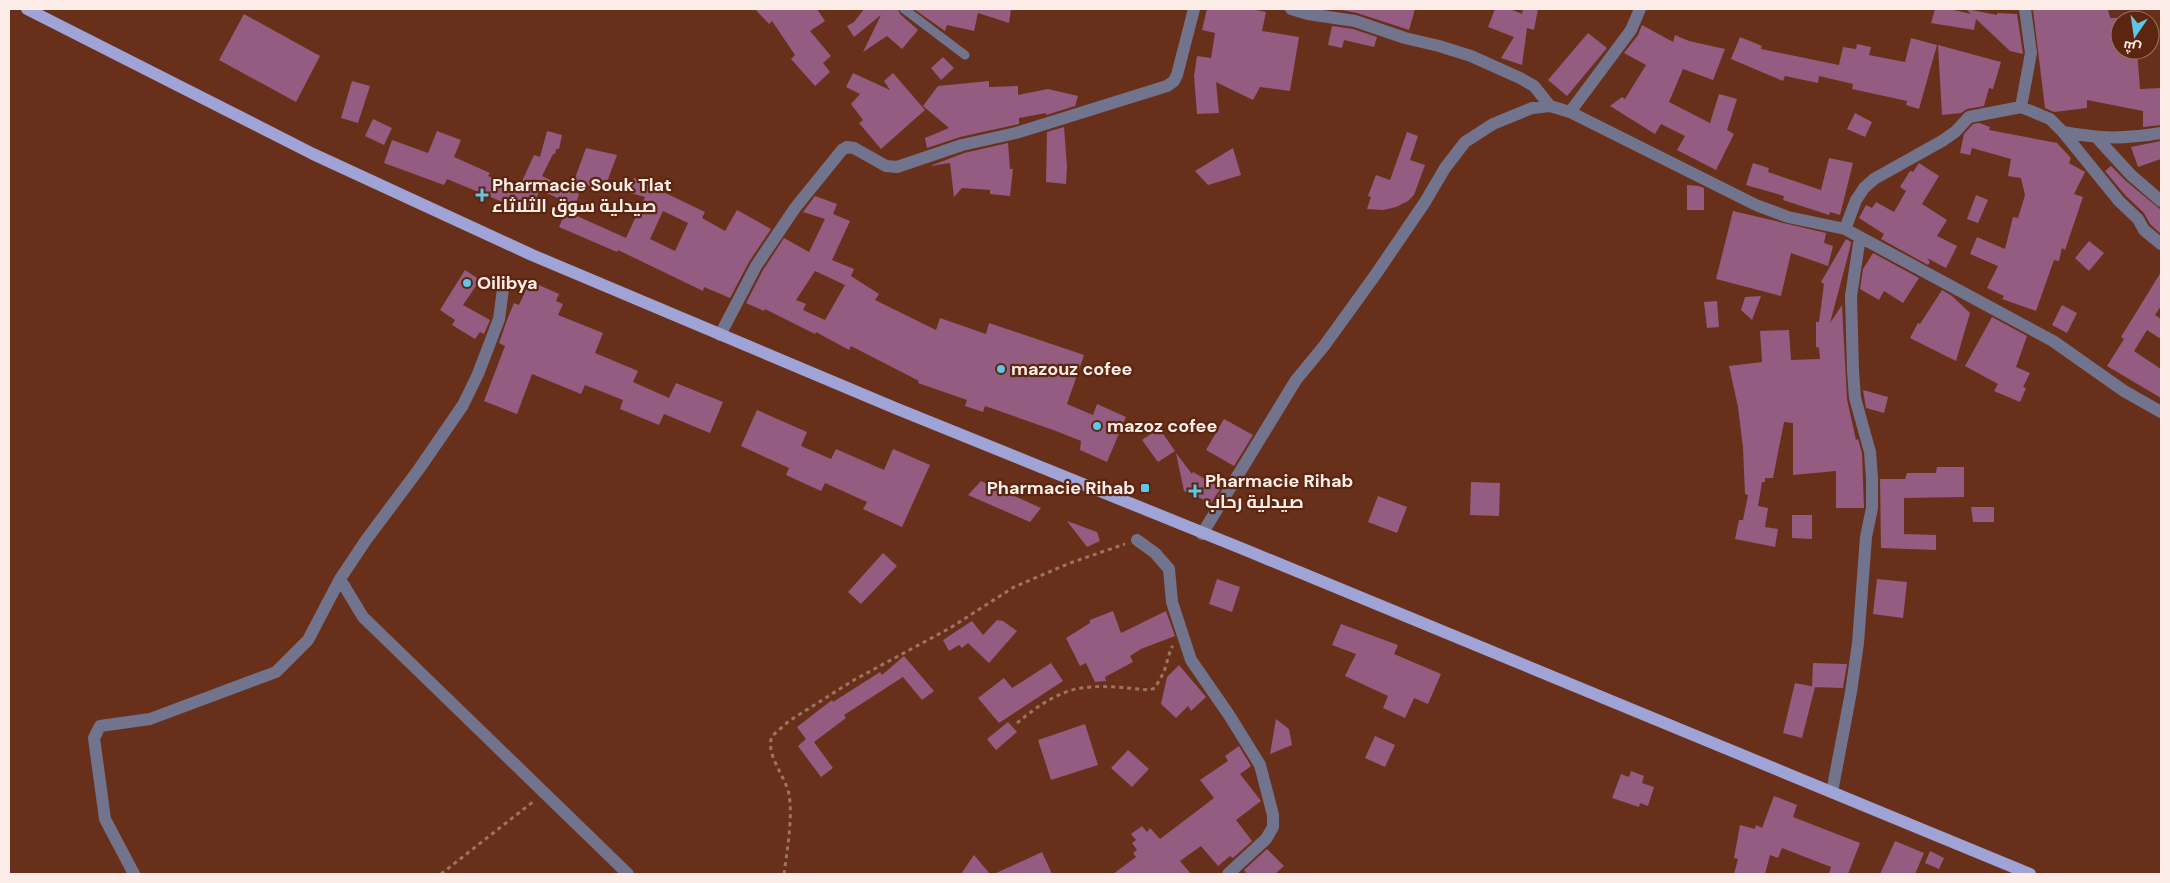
<svg xmlns="http://www.w3.org/2000/svg" width="2170" height="883" font-family="'DM Sans',Cairo,sans-serif">
  <style>
    .building { fill: #935c80; fill-rule: evenodd }
    .lines { fill: none; stroke-linecap: round; stroke-linejoin: round }
    .path { stroke: #9d7464; stroke-width: 3; stroke-dasharray: 4 4; stroke-linecap: butt }
    .lane { stroke: #72748d; stroke-width: 9 }
    .street { stroke: #72748d; stroke-width: 12 }
    .primary { stroke: #9fa3d6; stroke-width: 12 }
    .poi-dot { fill: #5dc7e8; stroke: #5c250f; stroke-width: 2 }
    .labels { text-anchor: middle; stroke-width: 4.5; stroke-linejoin: round; paint-order: stroke }
    .poi-label { font-size: 18px; font-weight: bold; fill: #fcede8; stroke: #5c250f; text-anchor: start }
  </style>
  <rect width="100%" height="100%" fill="#68301a"/>
  <!-- building -->
  <path class="building" d="M755 9H817L825 21 810 31 831 56 823 63 830 72 815 86 791 59 795 55 772 21 769 24Z
    M864 9H898L900 14 918 30 902 49 887 36 863 52 881 15 854 37 847 26 854 22Z
    M914 9H1011L1009 23 978 13 974 31 947 25 945 31Z
    M1207 9H1251L1266 12 1262 31 1299 37 1290 91 1260 87 1253 100 1216 82 1219 113 1197 114 1194 76 1197 56 1211 58 1215 33 1202 30Z
    M1336 9H1415L1409 30 1357 13Z
    M1495 9H1510L1522 14 1523 9H1538L1534 30 1527 28 1522 65 1501 58 1514 37 1488 27Z
    M1935 9H1950L1971 14 1966 9 1997 15V13L2017 14 2023 54 2010 51 1976 19 1974 30 1931 23Z
    M2108 9 2110 18H2120V50H2137L2140 89 2161 88V125L2143 127V111L2087 100V108L2054 112 2045 108 2033 10Z
    M244 14 320 56 296 102 219 60Z
    M1642 25 1673 42 1675 35 1689 41 1725 49 1713 80 1683 69 1669 102 1710 123 1719 94 1737 99 1727 130 1734 134 1716 170 1677 150 1685 136 1661 124 1655 134 1610 106 1622 97 1625 99 1646 65 1624 53 1638 35Z
    M1332 26 1353 29 1377 37 1374 47 1344 40 1342 48 1328 45Z
    M1588 33 1607 48 1567 96 1548 80Z
    M1740 37 1762 46 1761 49 1839 65 1843 47 1856 49 1857 44 1871 47 1869 55 1905 62 1911 38 1937 45 1919 109 1906 105 1907 101 1852 89 1853 84 1819 76 1818 83 1785 76 1783 81 1731 59Z
    M1938 45 2001 62 1993 89 1989 88 1984 106 1967 109 1961 113 1942 115Z
    M943 57 954 68 941 80 931 68Z
    M853 73 890 90 884 81 893 73 925 110 881 149 859 123 863 120 851 104 860 94 846 87Z
    M352 81 370 86 358 123 341 118Z
    M989 81V87L1018 86V95L1048 89 1078 96 1075 106 1046 115V113L1019 118V124L960 137 927 148 925 138 949 128 923 106 938 86Z
    M1855 113 1872 122 1865 137 1847 129Z
    M373 119 392 128 384 145 365 136Z
    M1979 123 1990 127 1989 130 2057 143 2071 158 2069 163 2085 172 2074 194 2083 197 2065 250 2062 248 2059 261 2054 260 2036 311 2002 299 2004 296 1987 288 1998 266 1970 254 1977 237 2005 249 2013 217 2018 218 2025 195 2021 178 2008 176 2011 159 1972 148 1970 155 1960 153 1964 134 1973 124Z
    M1064 127 1067 166 1066 184 1046 182 1047 132Z
    M437 131 461 140 454 157 490 173 488 176 519 188 534 155 540 157 547 131 562 135 559 149H556L555 154H553L542 176 579 194 575 206 540 190 529 213 447 179 444 185 384 163 392 140 428 153Z
    M1407 132 1418 136 1410 160 1425 165 1414 195 1408 201 1396 207 1383 210 1367 209 1371 197 1368 196 1376 175 1390 180Z
    M2161 141V159L2138 167 2131 147Z
    M1008 143 1010 169H1013L1010 196 990 194V190L962 188 954 197 950 163 930 166 964 153Z
    M586 148 617 155 604 190 574 181Z
    M1233 148 1241 175 1208 185 1195 171Z
    M1829 158 1853 163 1840 215 1830 212 1829 215 1783 200 1784 196 1746 185 1753 163 1769 168 1768 172 1821 190Z
    M1919 163 1939 176 1922 204 1947 220 1937 236 1957 246 1946 268 1927 258 1930 262 1928 265 1881 239 1884 234 1859 218 1866 205 1872 208 1876 202 1894 212 1906 191 1900 187 1910 171 1913 172Z
    M2111 166 2126 181 2161 210V234L2150 224 2144 213 2125 195 2105 171Z
    M634 178 705 212 702 218 725 231 737 210 771 229 749 262 730 298 704 287 703 291 618 250 617 252 559 227 566 211 626 238 645 197 630 193ZM663 211 688 223 675 251 650 239Z
    M1687 185 1699 186 1704 188V210H1687Z
    M1976 195 1988 200 1978 223 1967 219Z
    M815 196 837 204 833 214 850 221 832 260 854 269 851 276 879 294 875 300 936 330 940 318 986 334 989 323 1084 355 1067 404 1093 415 1097 404 1126 417 1107 462 1080 450 1081 441 1056 431 985 406 983 412 965 406 967 400 918 383 919 381 851 346 849 350 816 332 815 334 765 309 764 311 746 303 763 270 784 238 809 252 825 219 803 212ZM815 271 845 285 825 320 803 310 806 304 796 300Z
    M1733 211 1826 233 1824 243 1833 246 1828 266 1791 253 1781 296 1716 279Z
    M1846 239 1851 242 1850 248 1830 323 1842 305 1847 399 1856 440 1858 439 1862 453 1864 508H1836V471L1793 475V423L1784 422 1773 478H1765V482H1762L1758 506 1768 508 1765 527 1778 529 1775 547 1735 539 1739 520H1743L1748 495 1745 494 1743 448 1738 407 1729 366 1762 362 1760 331 1789 330 1791 360 1820 359 1819 348 1816 347V322H1819L1824 284 1821 282Z
    M2089 241 2104 253 2089 271 2075 258Z
    M1873 253 1919 278 1903 303 1884 291 1879 300 1860 289 1863 269Z
    M465 270 480 280 463 305 490 320 484 334 480 332 475 339 452 325 455 320 440 310Z
    M2161 272V306L2155 315 2161 319V339L2147 330 2134 351 2161 369V398L2107 366 2124 339 2121 337Z
    M530 281 559 294 556 301 563 304 558 315 603 333 595 353 638 371 633 382 669 398 676 383 723 402 710 433 664 414 659 425 620 409 623 400 585 385 581 394 532 374 517 414 484 401 505 346 499 343 507 320 514 303 519 305Z
    M1942 290 1952 296 1970 313 1956 361 1910 338 1918 323 1920 324Z
    M1761 296 1752 320 1741 310 1745 297Z
    M1717 301 1719 327 1707 328 1704 302Z
    M2062 305 2077 313 2067 333 2052 325Z
    M1992 317 2027 336 2016 367 2030 373 2023 387 2026 388 2020 402 1994 391 1998 384 1965 366Z
    M1863 390 1888 397 1884 413 1866 408Z
    M757 410 807 432 801 446 831 459 836 449 884 470 893 449 930 465 902 527 863 509 867 502 825 483 821 491 786 475 789 468 741 446Z
    M1224 419 1253 435 1234 466 1206 450Z
    M1159 428 1175 451 1158 462 1142 440Z
    M1176 453 1192 474 1193 472 1221 488 1211 503 1184 491Z
    M1937 467H1964V497L1904 498V534L1936 535V550L1881 548 1880 479H1905L1907 473H1936Z
    M981 481 1041 508 1030 522 968 495Z
    M1471 482 1500 483 1499 516 1470 515Z
    M1378 496 1407 507 1397 533 1368 522Z
    M1971 507H1994V522H1973Z
    M1792 515H1812V539L1792 538Z
    M1067 521 1097 532 1100 541 1087 547Z
    M883 553 897 566 861 604 848 592Z
    M1217 579 1240 587 1232 612 1209 604Z
    M1877 579 1907 582 1903 618 1873 614Z
    M1113 611 1121 633 1166 611 1175 636 1141 649 1130 656 1133 662 1105 677 1106 681 1095 682 1086 663 1080 666 1066 638 1090 623V620Z
    M997 620 1003 621 1017 631 989 663 968 643 962 648 959 645 949 651 943 640 972 621 983 635Z
    M1341 624 1398 645 1394 654 1441 674 1428 704 1414 698 1405 718 1383 708 1388 696 1345 676 1356 654 1332 645Z
    M904 656 934 691 922 700 903 677 844 715 846 718 814 742 833 768 821 777 798 746 806 739 797 727 832 700 833 702 880 672 882 675Z
    M1051 663 1063 681 999 723 978 698 1004 678 1012 688Z
    M1813 663 1847 664 1843 688 1812 687Z
    M1179 665 1206 697 1191 711 1188 706 1176 718 1161 704 1167 677Z
    M1795 683 1815 687 1802 738 1783 733Z
    M1276 719 1289 729 1292 745 1270 754Z
    M1008 722 1017 732 996 750 987 739Z
    M1085 724 1098 765 1051 780 1038 740Z
    M1375 736 1395 745 1385 767 1365 758Z
    M1239 746 1251 766 1240 774 1261 801 1236 820 1252 841 1233 858 1230 856 1218 866 1201 846 1180 861 1191 874H1113L1136 857 1133 853 1137 850 1132 843 1136 840 1131 834 1142 826 1147 832 1150 828 1160 839 1214 798 1200 780 1228 761 1225 756Z
    M1128 750 1149 769 1132 787 1111 768Z
    M1631 771 1644 776 1642 783 1654 787 1648 806 1640 803 1639 807 1612 798 1621 774 1629 777Z
    M1774 796 1797 805 1793 817 1860 843 1848 874H1829L1831 867 1782 848 1778 858 1770 855 1765 874H1734L1738 859 1734 858 1740 825 1755 829 1756 825 1762 828Z
    M1895 841 1924 853 1915 874H1880Z
    M1267 849 1284 866 1275 874H1247L1244 870Z
    M1930 851 1944 858 1939 869 1925 863Z
    M1042 852 1052 874H994Z
    M974 855 990 874H961Z"/>
  <g class="lines">
    <!-- path -->
    <path class="path" d="M1017 723C1034 709 1054 694 1076 689 1100 684 1126 688 1149 690L1155 688 1164 672 1171 648 1173 646
      M441 874 534 801
      M784 874C787 851 793 817 789 794 785 775 765 755 772 736L789 721 854 680 950 628 1014 587 1070 563 1125 544"/>
    <!-- lane -->
    <path class="lane" d="M904 9 965 55"/>
    <!-- street -->
    <path class="street" d="M1291 9 1308 14 1355 21 1405 38 1439 46 1471 56 1520 78 1534 86 1550 106
      M2021 107 2031 53 2025 9
      M1570 112 1631 30 1640 9
      M2063 132C2101 139 2123 139 2161 133
      M2097 138 2131 175 2161 201
      M1845 229 1856 200 1864 188 1874 179 1942 141 1955 132 1969 117 2021 107 2050 119 2063 132 2119 201 2138 219 2144 230 2161 244
      M720 335 756 266 795 208 842 150 847 147 854 148 886 166 897 167 962 145 1016 133 1167 86 1174 81 1177 75 1194 9
      M1202 534 1296 380 1324 346 1376 274 1425 202 1445 168 1465 142 1493 124 1532 108 1550 106 1570 112 1756 205 1788 217 1845 229 2053 341 2124 391 2161 412
      M1137 540 1155 553 1169 569 1172 602 1191 660 1229 715 1260 765 1273 815V827L1266 839 1228 874
      M340 579 363 617 628 874
      M1832 792 1851 692 1858 643 1866 537 1872 508V478L1870 452 1855 398 1853 371 1851 296 1860 237
      M134 874 105 819 94 738 100 726 150 719 276 672 308 640 340 579 366 540 419 469 463 405 478 374 499 319 503 289"/>
    <!-- primary -->
    <path class="primary" d="M27 9 313 154 532 255 895 408 1248 551 2030 874"/>
  </g>
  <!-- markers -->
  <g class="poi-dot">
    <path d="M479.5 187.5h5v5h5v5h-5v5h-5v-5h-5v-5h5z"/>
    <circle cx="467" cy="283" r="5"/>
    <circle cx="1001" cy="369" r="5"/>
    <circle cx="1097" cy="426" r="5"/>
    <rect x="1140" y="483" width="10" height="10" rx="2.5"/>
    <path d="M1192.5 483.5h5v5h5v5h-5v5h-5v-5h-5v-5h5z"/>
  </g>
  <g class="labels">
    <!-- poi labels -->
    <g class="poi-label">
      <text x="492" y="191">Pharmacie Souk Tlat<tspan x="492" dy="21">صيدلية سوق الثلاثاء</tspan></text>
      <text x="477" y="289">Oilibya</text>
      <text x="1011" y="375">mazouz cofee</text>
      <text x="1107" y="432">mazoz cofee</text>
      <text x="1205" y="487">Pharmacie Rihab<tspan x="1205" dy="21">صيدلية رحاب</tspan></text>
      <text x="1135" y="494" text-anchor="end">Pharmacie Rihab</text>
    </g>
  </g>
  <!-- border -->
  <rect width="2170" height="883" fill="none" stroke="#fcede8" stroke-width="20"/>
  <!-- north arrow -->
  <g transform="translate(2135 35) rotate(193)"><circle r="24" fill="#5c250f" stroke="#9c7566"/>
  <path d="M0-4L9 19L0 12L-9 19Z" fill="#5dc7e8"/>
  <text y="-8" font-size="14" font-weight="bold" text-anchor="middle" fill="#fcede8">ش</text>
  </g>
</svg>
